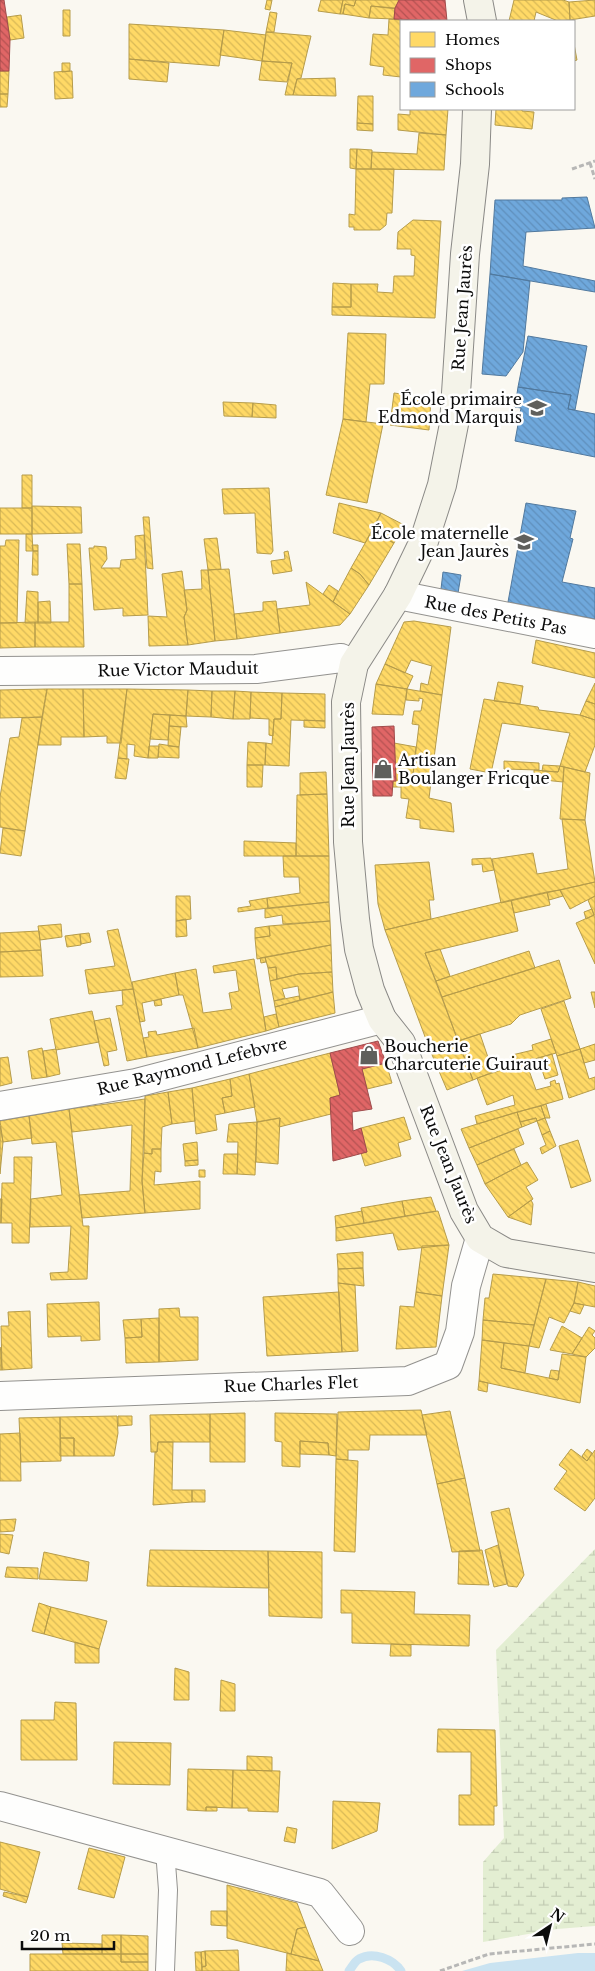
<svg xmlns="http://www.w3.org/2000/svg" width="595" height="1971" font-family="'Libre Baskerville',serif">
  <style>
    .wetland { fill: url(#wetland-marsh) }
    .water { fill: #cae3f1 }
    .homes { fill: url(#homes-back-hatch); stroke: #b69c4b }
    .shops { fill: url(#shops-back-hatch); stroke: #a04b4b }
    .schools { fill: url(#schools-back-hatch); stroke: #51799e }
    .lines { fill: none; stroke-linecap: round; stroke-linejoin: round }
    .stream { stroke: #cae3f1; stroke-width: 9 }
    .lane-casing { stroke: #93928f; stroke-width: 20 }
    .street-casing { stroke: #93928f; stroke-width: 30 }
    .secondary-casing { stroke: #8a8986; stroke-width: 30 }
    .path { stroke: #b7b7b6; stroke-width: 3; stroke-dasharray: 5 2.5; stroke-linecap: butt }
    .lane { stroke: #fefefd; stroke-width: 18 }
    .street { stroke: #fefefd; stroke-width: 28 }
    .secondary { stroke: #f4f3e9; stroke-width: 28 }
    .labels { text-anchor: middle; stroke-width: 5; stroke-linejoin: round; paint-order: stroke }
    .street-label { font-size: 16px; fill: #0c0c0c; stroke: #fff }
    .poi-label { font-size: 16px; fill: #0c0c0c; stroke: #fff; text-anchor: end }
  </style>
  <defs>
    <pattern id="wetland-marsh" width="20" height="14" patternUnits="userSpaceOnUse" patternTransform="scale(1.25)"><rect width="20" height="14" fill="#e3eed2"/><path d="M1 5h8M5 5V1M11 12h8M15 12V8" fill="none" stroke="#c2cbb3"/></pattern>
    <pattern id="homes-back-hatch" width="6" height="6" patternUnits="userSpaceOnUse" patternTransform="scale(1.25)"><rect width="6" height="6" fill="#ffd966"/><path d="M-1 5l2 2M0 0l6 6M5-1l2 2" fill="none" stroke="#d9b957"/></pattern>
    <pattern id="shops-back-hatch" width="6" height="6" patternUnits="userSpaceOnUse" patternTransform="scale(1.25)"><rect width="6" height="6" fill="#e06666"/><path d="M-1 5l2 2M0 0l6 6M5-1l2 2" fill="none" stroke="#b45252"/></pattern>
    <pattern id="schools-back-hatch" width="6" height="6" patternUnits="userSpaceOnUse" patternTransform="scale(1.25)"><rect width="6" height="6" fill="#6fa8dc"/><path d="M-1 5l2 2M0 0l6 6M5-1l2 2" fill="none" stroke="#5f8fbc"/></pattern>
  </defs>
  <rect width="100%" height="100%" fill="#faf8f1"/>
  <!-- wetland -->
  <path class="wetland" d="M595 1549V1926L557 1929 483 1942V1862L504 1838 496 1650Z"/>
  <!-- water -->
  <path class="water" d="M578 1953H595V1971H462L490 1963Z"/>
  <!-- homes -->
  <path class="homes" d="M267 0H272L270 10 265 9Z
    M321 0H343L340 14 318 11Z
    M343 0H356L354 6 345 4 343 14H340Z
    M356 0H399L397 9 371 6 369 18 343 14 345 4 354 6Z
    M514 0H563L569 2 570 20 558 21 536 12 534 21H509Z
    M595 0V16L570 20 569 2Z
    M371 6 395 8 394 19 369 18Z
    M63 10H70V36H63Z
    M270 12 277 13 274 32H266Z
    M21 15 24 38 10 40 7 17Z
    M389 19 410 21H401V77L383 75 384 67 370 65 373 34 388 35Z
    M129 24 224 30 219 66 129 59Z
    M224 30 266 35 262 61 220 55Z
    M266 32 311 36 301 78 297 79 293 95H285L292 63 262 61Z
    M574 44 577 60 574 61Z
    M129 59 169 63 167 82 129 79Z
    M262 61 292 63 287 82 259 80Z
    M62 63H70V71L62 72Z
    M0 71H9L8 94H0Z
    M72 71 73 98 55 99 54 72Z
    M335 78 336 96 293 95 297 79Z
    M0 94H8L7 107H0Z
    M358 96H373V124L357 123Z
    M410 109H448L446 135 398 130V114L410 115Z
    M496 109H522V111L534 112 532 129 495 125Z
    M357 123 373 124V131L357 130Z
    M419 133 446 135 444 170 371 169 372 152 417 154Z
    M350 149H357L356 169 350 168Z
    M357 149 372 150 371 169H356Z
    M356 169H394L392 213H387L386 225 380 230H354V227H349V214L355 215Z
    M413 220 441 221 435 318 332 315V307H351V284H378L377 292 393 293 394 276H414L415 256 411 255V249H397L398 232Z
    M333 283 351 284V307H332Z
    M348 333 386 334 384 384H370L366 422 343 419Z
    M394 393 431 398 429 430 390 425Z
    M223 402 253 403 252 417 224 416Z
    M253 403 276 405V418L252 417Z
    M343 419 383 424 367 503 326 495Z
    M22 475H32V508H22Z
    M269 488 273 551 271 554 257 553 255 513 224 514 222 489Z
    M339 503 381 513 365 543 333 533Z
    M32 506 81 507 82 533 32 534Z
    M0 508H32V534H0Z
    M381 513 404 525 394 543 372 531Z
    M143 517H149L153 569 147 568Z
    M372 531 394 543 369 585 360 574 351 568Z
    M26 534H32L33 551H26Z
    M144 535 148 615 123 616V608L94 610 89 548H94V546L106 547 107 559 101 568H120L121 560 136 559 135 536Z
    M217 538 221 569 208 570 204 539Z
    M6 540H19L17 623H0V546H5Z
    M67 544H80L82 584H69Z
    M32 545H38V551H33Z
    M33 551H38V575H32Z
    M288 551 292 571 273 574 271 561 285 559 284 552Z
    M351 568 360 574 369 585 350 614 333 602Z
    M229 569 237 639 215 641 208 570Z
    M201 570H208L215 641 188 645 184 617 187 610 184 590 202 589Z
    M182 571 187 610 184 617 188 645 149 646 148 616 167 617 162 574Z
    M306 582 350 614 340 625 280 633 277 609 310 605Z
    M69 584H82L84 647H35V622H69Z
    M329 585 338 591 333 602 323 594Z
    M27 591 38 592V623H25Z
    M50 601 51 623H38V602Z
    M276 601 280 633 237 639 234 614 263 611V602Z
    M414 621 451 627 442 695 420 691 421 683 428 685 432 666 411 660 405 673 385 664 404 622Z
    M35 622V647L0 648V623Z
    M536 640 595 653V678L532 663Z
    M385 664 413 676 407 689 376 684Z
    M498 682 523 686 520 704 494 701Z
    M595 683V704L586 701Z
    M376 684 407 689 403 715 372 714Z
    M47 689 42 717 0 718V690Z
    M47 689H83L84 737H61V745H38Z
    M83 689H127L121 743H107V736L84 737Z
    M127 689 188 690 186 716 153 714 148 758 134 756 135 745 127 744V759L118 758Z
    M407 689 442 695 429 798 451 803 454 832 420 828V820L406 818 409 799 401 798V774L413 775 419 725 412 724 414 711H421L423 699 419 698V701L406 700Z
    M188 690 212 691 211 717 186 716Z
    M212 691H235L233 719 211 717Z
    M235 691 251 692 250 719H233Z
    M251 692 282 693 281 719H274L273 736 269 735V719L250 718Z
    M282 693 325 694V721L291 720 289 766 265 765 266 743 272 744 274 719H281Z
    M484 699 538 707 539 710 580 715 595 720V745L585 772 560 766 570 733 502 723 491 773 470 769Z
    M586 701 595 704V720L580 715Z
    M153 714 170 715 168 740 150 739Z
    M170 715 186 716 187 727 169 726Z
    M42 717 25 831 0 827V797L10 738 19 737 22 718Z
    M304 720 325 721V728L304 727Z
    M169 726 181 727 179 747 168 746Z
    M248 742 266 743 265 765H247Z
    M394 743 416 747 413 775 401 774V787H393V781H396Z
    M159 744 179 747V758L158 757Z
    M149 746H159L158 758H148Z
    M118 758 129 759 126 779 115 778Z
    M504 761 539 763V770L504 769Z
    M247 765H263L262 787H247Z
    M543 765 560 766 558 772 542 771Z
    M560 766 564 767 563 782 534 779V770L558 772Z
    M564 767 590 773 585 820 560 819Z
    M326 772 327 794 300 795V773Z
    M327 794 329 856H296L297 795Z
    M562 819 585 820 595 882 501 903 492 859 533 853 537 874 568 869Z
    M3 828 25 831 21 856 0 853Z
    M244 841 296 843V856H244Z
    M283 856H329V902L268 908 267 898 300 893 299 877H284Z
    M491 858 494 870 483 872 482 864 472 865V859Z
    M429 862 434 900H429L431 919 385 930 378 904 375 865Z
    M595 882V896L570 909 560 890Z
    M560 890 563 896 549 900 547 892Z
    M547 892 550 905 514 913 511 900Z
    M176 896H190L191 919 176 921Z
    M595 896V964L576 923 594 915 588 900Z
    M267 898 268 908 238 912V908L251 906 249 901Z
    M511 900 518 931 425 953 458 1041 430 1050 385 930Z
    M329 902 330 921 283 924 282 915 265 918V909Z
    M592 909 594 915 586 919 584 912Z
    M186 919 187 936 176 937V921Z
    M330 921 331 945 257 959 255 938 270 936 269 926Z
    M61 924 62 937 40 940 38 926Z
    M269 926 270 936 255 938V928Z
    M118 929 133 989 89 994 85 970 115 966 107 931Z
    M39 931 41 950 0 952V933Z
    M89 933 91 942 81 944 80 934Z
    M80 934 81 945 67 947 65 936Z
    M331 945 332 972 299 974 277 979 276 967 268 968 265 957Z
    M440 949 450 976 436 981 425 953Z
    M41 950 43 976 0 977V952Z
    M529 951 535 968 442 997 436 981Z
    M265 957 266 962 261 963 260 958Z
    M254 959 266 1031 198 1048 183 995H179L175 973 196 969 203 1013 232 1009 229 993 239 991 236 970 214 973 213 966Z
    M559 960 571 998 520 1015 511 1024 458 1041 442 997Z
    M276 967 277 979 270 981 268 968Z
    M332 972 333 992 300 1000 298 986 282 989 285 998 274 1001 270 981 299 974Z
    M175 973 179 995 142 1003 145 1021 140 1022 132 982Z
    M133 989 147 1057 127 1061 116 1006 123 1005 122 990Z
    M333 992 335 1013 279 1027 275 1007Z
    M591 992H595V1008Z
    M299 996 300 1000 275 1007 274 1001Z
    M161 999 162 1005 155 1006 154 1001Z
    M564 1001 580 1049 557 1056 541 1009Z
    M92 1011 99 1042 56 1050 50 1019Z
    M276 1014 279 1027 266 1031 264 1017Z
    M110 1018 117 1050 107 1052 109 1065 104 1066 94 1021Z
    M194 1028 198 1048 147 1057 143 1038 149 1037 148 1032 156 1031 157 1035Z
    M480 1034 493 1072 473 1080 458 1041Z
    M551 1039 556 1053 514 1065 512 1055 533 1050 532 1045Z
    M458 1041 473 1080 447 1090 430 1050Z
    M595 1044V1060L584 1063 580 1049Z
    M42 1048 47 1077 32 1079 28 1051Z
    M56 1049 60 1074 47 1077 43 1051Z
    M580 1049 589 1079 595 1077V1089L569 1098 557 1056Z
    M330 1053 340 1095 330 1098 331 1114 279 1127 280 1118 257 1122 249 1074Z
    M552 1054 558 1075 545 1079 538 1058Z
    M8 1057 12 1083 0 1086V1058Z
    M538 1058 540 1064 535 1066 533 1060Z
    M526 1062 536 1090 551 1086 550 1082 555 1080 556 1084 559 1083 563 1099 477 1124 475 1116 515 1105 513 1095 487 1105 477 1078Z
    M386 1063 392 1083 367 1089 362 1069Z
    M249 1074 255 1107 225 1113 222 1098 232 1096 230 1079Z
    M230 1079 232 1096 222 1098 225 1113 215 1115 217 1130 196 1134 192 1088Z
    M192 1088 195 1121 172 1124 168 1092Z
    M168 1092 172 1124 162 1127 161 1149H152V1154L144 1153 145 1096Z
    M145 1099 142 1181 145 1213 82 1218 79 1195 130 1191 132 1125 72 1132 69 1109Z
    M546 1104 550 1118H545L541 1106Z
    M541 1106 545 1118 537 1121 536 1118 520 1122 517 1112Z
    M69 1109 83 1226H89L87 1279 51 1280 50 1273 68 1272 71 1226 30 1227 31 1199 62 1195 56 1142 32 1144 29 1116Z
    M517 1112 522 1127 469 1148 461 1129Z
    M29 1116 32 1138 3 1142 0 1121Z
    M404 1117 411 1139 398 1143 401 1156 365 1166 361 1153 367 1152 361 1128Z
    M280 1118 278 1164 256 1162 257 1122Z
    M536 1118 537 1121 522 1127 520 1122Z
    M545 1118 550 1131 542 1135 537 1121Z
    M257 1122 255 1175 237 1174 238 1142H227L229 1124Z
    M0 1126 3 1142 0 1174Z
    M518 1129 524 1144 477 1165 469 1148Z
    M550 1131 556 1146 542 1154 540 1148 546 1145 542 1135Z
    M578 1140 591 1181 571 1188 559 1146Z
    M197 1142 198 1160 185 1161 183 1144Z
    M152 1149H161V1172L155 1171 154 1185 200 1181V1209L145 1213 142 1181 144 1153 152 1154Z
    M514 1149 521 1165 485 1184 477 1165Z
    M224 1154H238L237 1174H223Z
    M14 1157H32L29 1243H12V1223H1L2 1183H14Z
    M198 1160V1165L185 1166V1161Z
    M527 1162 538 1180 526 1187 533 1199 508 1217 485 1184Z
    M199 1170H205V1177H199Z
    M431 1197 436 1211 405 1216 402 1201Z
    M0 1199H2L1 1223H0Z
    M531 1200 533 1204 531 1225 508 1217Z
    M402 1201 405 1216 364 1223 361 1208Z
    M362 1211 364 1223 336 1228 335 1216Z
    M438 1211 449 1245 398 1250 393 1233 336 1241V1228Z
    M449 1245 442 1296 416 1292 422 1246Z
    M363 1252V1268L338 1269 337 1254Z
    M363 1268 364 1286 338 1283V1269Z
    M493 1274 546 1279 534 1325 483 1320 485 1298H489Z
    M546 1279 578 1282 574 1303 564 1323 549 1317 539 1348 529 1346Z
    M578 1282 595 1286V1307L574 1303Z
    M338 1283 355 1285 358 1351 342 1352Z
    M339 1292 342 1352 267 1356 263 1297Z
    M416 1292 442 1296 436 1347 396 1349 400 1306 414 1307Z
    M99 1302 100 1340 81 1341V1336L48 1337 47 1304Z
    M574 1303 584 1305 580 1314 570 1311Z
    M179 1308 180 1317H198V1360L159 1362V1309Z
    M30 1311 32 1368 2 1370 1 1326H9L8 1312Z
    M159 1318V1362L126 1363 125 1338 142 1337 141 1319Z
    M141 1319 142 1337 125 1338 123 1320Z
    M483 1320 534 1325 529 1346 482 1340Z
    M562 1326 582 1338 572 1354 550 1350Z
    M589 1327 595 1331 592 1335 595 1338V1348L586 1357 572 1354Z
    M482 1340 504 1343 501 1368 558 1380 562 1354 586 1357 580 1403 479 1381Z
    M504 1343 529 1346 525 1373 501 1368Z
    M0 1347 1 1352 2 1370H0Z
    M551 1370 559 1371 558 1380 549 1378Z
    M479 1381 488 1383 487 1392 478 1390Z
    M421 1410 427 1435H370L369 1450H348V1460L336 1459 338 1412Z
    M450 1411 465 1478 437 1484 422 1415Z
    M245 1413V1462H210V1414Z
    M275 1413 337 1414 336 1456 329 1455 328 1443 300 1441V1467L282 1466V1442L275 1441Z
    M210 1414V1442H158L157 1452H151L150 1415Z
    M117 1416 118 1433 114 1456H74V1438H60V1417Z
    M118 1416H132V1425L118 1426Z
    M60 1417 61 1461 21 1462 19 1418Z
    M20 1433 21 1481H0V1434Z
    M60 1438H74V1456H60Z
    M300 1441 328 1443 329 1455 300 1454Z
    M158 1442H173L172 1490H192V1502L153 1505 155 1452H157Z
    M571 1449 587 1461 595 1450V1498L585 1511 554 1489 567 1471 559 1465Z
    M587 1449 592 1453 587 1461 582 1456Z
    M336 1459 358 1461 355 1552 334 1551Z
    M465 1478 480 1551 452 1552 437 1484Z
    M192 1490H205V1502H192Z
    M509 1508 524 1575 517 1587 508 1586 491 1512Z
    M16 1519 14 1531 0 1532V1520Z
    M0 1534 13 1535 9 1554 0 1552Z
    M498 1545 507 1584 494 1587 485 1550Z
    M150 1550 268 1551 269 1588 147 1586Z
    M482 1550 489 1585 458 1584 459 1551Z
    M268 1551 322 1552V1618L269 1616Z
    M44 1552 89 1562 87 1581 39 1579Z
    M7 1567 38 1568V1579L5 1577Z
    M341 1590 415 1592 414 1614 470 1615 469 1646 352 1643V1613H341Z
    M39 1603 51 1607 44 1634 32 1631Z
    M51 1607 107 1621 99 1649 44 1634Z
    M75 1642 99 1649V1663H75Z
    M391 1644 411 1645V1656H390Z
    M175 1668 189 1672V1700H174Z
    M221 1680 235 1684V1711H220Z
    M55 1702 76 1703 77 1760H21V1720H54Z
    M438 1729 495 1730 497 1806H494V1825H459V1795H471V1752H437Z
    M114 1742 171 1743 170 1785 113 1784Z
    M247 1756 272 1757V1771L247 1770Z
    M188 1769 233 1770 232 1808 206 1807V1811L187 1810Z
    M233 1770 280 1771 278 1812 248 1811V1808H232Z
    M333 1801 380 1803 377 1831 332 1849Z
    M206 1807H217V1811H206Z
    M287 1827 297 1829 295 1843 284 1841Z
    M0 1842 40 1852 28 1897 0 1889Z
    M89 1848 125 1857 114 1898 78 1889Z
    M227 1885 297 1903 306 1927 297 1929 291 1954 227 1938Z
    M4 1892 28 1897 26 1903 3 1896Z
    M211 1911H227V1926L211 1925Z
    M306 1927 319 1961 291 1954 297 1929Z
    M102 1935H121V1954H102Z
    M121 1935 148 1936V1954H121Z
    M62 1943 102 1944V1954H63Z
    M238 1950 239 1971H202V1967L206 1966 205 1951Z
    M205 1951 206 1966 202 1967 201 1952Z
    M195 1952H201L202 1971H196Z
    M287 1953 319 1961 323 1971H286Z
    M30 1954H121V1962H148V1971H30Z
    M121 1954H148V1962H121Z"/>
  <!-- shops -->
  <path class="shops" d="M0 0H4L10 40 9 71H0Z
    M399 0H445L447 21 394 19 395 8Z
    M394 726 396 781H393L392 796H373L372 727Z
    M378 1041 386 1063 362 1069 372 1109 352 1112 353 1131 361 1128 367 1152 333 1161 330 1098 340 1095 330 1053Z"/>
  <!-- schools -->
  <path class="schools" d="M587 197 595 228 526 232 523 266 595 281V292L490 274 495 200H562V198Z
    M490 274 530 281 523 352 506 376 482 374Z
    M528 336 587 346 575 410 568 409 571 395 518 387Z
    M518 387 571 395 568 409 595 414V457L515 441 521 408 515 407Z
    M526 503 576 511 570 538 573 539 562 582 595 588V619L508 602Z
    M443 572 461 575 458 593 441 589Z"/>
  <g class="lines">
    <!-- stream -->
    <path class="stream" d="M349 1971C352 1967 355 1961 359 1959 373 1951 393 1959 401 1971"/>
    <defs>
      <path id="lane" d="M165 1850 168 1890 165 1971"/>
      <path id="street" d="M398 595 595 634
        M0 671 256 669 341 658 354 664
        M0 1106 136 1083 382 1019
        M0 1396 408 1381 448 1365 460 1332 466 1286 480 1238
        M0 1806 320 1893 350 1931"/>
      <path id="secondary" d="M478 0 482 21
        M477 109 475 164 465 254 454 424 442 485 424 541 398 595 354 664 346 702 348 842 355 919 359 949 370 990 382 1019 401 1043 464 1211 480 1238 506 1253 595 1268"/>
    </defs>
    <!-- lane casing -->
    <use href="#lane" class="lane-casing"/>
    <!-- street casing -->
    <use href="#street" class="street-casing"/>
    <!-- secondary casing -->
    <use href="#secondary" class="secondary-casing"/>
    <!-- path -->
    <path class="path" d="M590 163 595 179
      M572 169 595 161
      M440 1971 489 1954 595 1944"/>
    <!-- lane -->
    <use href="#lane" class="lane"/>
    <!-- street -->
    <use href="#street" class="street"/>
    <!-- secondary -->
    <use href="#secondary" class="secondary"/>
  </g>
  <!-- icons -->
  <defs>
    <symbol id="school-bare" viewBox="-9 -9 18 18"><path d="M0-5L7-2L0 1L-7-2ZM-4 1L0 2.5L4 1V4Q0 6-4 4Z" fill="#5f5f5c" stroke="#fff" stroke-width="2.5" paint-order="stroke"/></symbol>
    <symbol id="shop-bare" viewBox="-9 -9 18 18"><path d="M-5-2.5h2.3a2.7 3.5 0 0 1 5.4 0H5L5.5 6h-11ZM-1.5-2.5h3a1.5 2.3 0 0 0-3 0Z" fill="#5f5f5c" stroke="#fff" stroke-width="2.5" paint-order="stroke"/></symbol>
  </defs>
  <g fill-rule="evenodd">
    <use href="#school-bare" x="523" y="394" width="28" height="28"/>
    <use href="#school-bare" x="510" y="528" width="28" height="28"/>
    <use href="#shop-bare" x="369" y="755" width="28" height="28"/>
    <use href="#shop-bare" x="355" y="1041" width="28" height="28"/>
  </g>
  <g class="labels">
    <!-- street labels -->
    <g class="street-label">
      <text transform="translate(462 308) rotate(-86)" y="6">Rue Jean Jaurès</text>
      <text transform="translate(496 615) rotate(11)" y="6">Rue des Petits Pas</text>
      <text transform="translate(178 669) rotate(-1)" y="6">Rue Victor Mauduit</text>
      <text transform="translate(348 765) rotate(-90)" y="6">Rue Jean Jaurès</text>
      <text transform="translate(192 1066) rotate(-14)" y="6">Rue Raymond Lefebvre</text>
      <text transform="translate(449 1164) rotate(68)" y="6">Rue Jean Jaurès</text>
      <text transform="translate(291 1384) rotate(-2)" y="6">Rue Charles Flet</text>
    </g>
    <!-- poi labels -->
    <g class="poi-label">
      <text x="522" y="405">École primaire<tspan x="522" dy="18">Edmond Marquis</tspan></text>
      <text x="509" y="539">École maternelle<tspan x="509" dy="18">Jean Jaurès</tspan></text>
      <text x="398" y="766" text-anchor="start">Artisan<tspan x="398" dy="18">Boulanger Fricque</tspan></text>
      <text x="384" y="1052" text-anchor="start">Boucherie<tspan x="384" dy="18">Charcuterie Guiraut</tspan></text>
    </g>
  </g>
  <!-- legend -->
  <rect x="400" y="20" width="175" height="90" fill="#ffffff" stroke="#9e9e9e"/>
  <rect x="410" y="32" width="25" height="15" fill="#ffd966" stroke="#9e9e9e"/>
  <text x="445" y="45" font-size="15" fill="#0c0c0c">Homes</text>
  <rect x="410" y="58" width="25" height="15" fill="#e06666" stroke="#9e9e9e"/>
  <text x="445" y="70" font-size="15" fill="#0c0c0c">Shops</text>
  <rect x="410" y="82" width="25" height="15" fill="#6fa8dc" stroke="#9e9e9e"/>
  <text x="445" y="95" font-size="15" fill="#0c0c0c">Schools</text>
  <!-- north arrow -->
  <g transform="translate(550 1926) rotate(35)" stroke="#ffffff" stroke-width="4" paint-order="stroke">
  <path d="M0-4L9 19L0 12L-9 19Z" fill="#0c0c0c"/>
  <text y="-8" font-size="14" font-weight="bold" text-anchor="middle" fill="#0c0c0c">N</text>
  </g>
  <!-- scale -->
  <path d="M22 1941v8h92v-8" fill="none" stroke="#0c0c0c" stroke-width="2.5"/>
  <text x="30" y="1941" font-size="15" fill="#0c0c0c" stroke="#ffffff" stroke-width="4" paint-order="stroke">20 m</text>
</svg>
